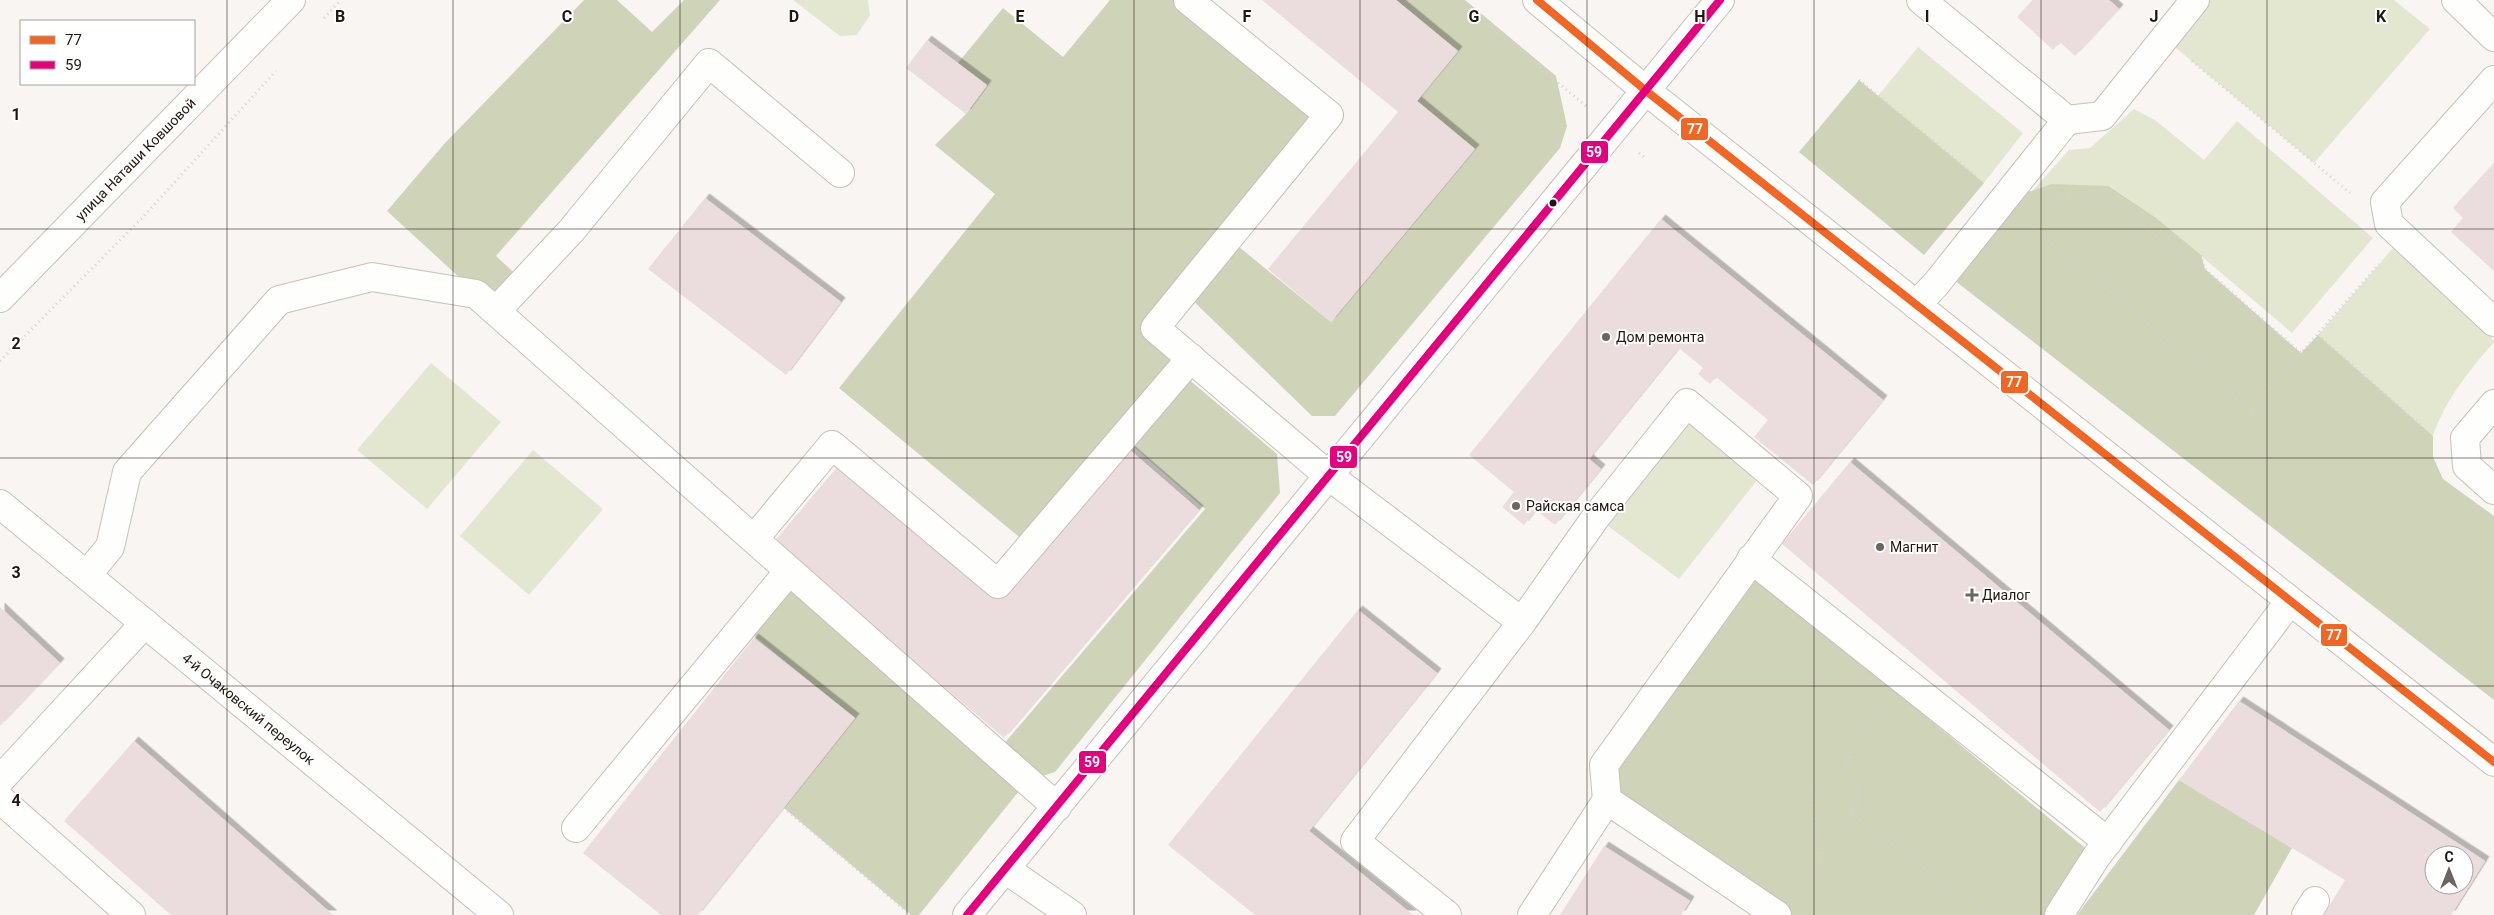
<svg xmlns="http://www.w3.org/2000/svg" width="2494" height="915" font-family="Roboto,sans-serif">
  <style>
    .green { fill: #e4e7d0 }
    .forest { fill: #cfd3b7 }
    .building { fill: #ebddde; fill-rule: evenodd; filter: url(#shadow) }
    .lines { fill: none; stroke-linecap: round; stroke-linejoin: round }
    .minor-casing { stroke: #c8c0bb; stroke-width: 30 }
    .path { stroke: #d4d2d1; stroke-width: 3; stroke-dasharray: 1 4; stroke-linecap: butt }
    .minor { stroke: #fefefd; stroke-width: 28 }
    .bus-1-casing { stroke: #fff; stroke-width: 11 }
    .bus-2-casing { stroke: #fff; stroke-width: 11 }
    .bus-1 { stroke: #f26522; stroke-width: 8 }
    .bus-2 { stroke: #e5007d; stroke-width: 8 }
    .grid { fill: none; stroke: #231610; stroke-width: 1; stroke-opacity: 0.55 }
    .bus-dot { fill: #231610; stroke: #fff; stroke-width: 2 }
    .poi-dot { fill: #6e645f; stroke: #fff; stroke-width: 2 }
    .labels { text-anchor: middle; stroke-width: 4; stroke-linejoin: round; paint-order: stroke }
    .street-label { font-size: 14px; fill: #231610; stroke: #fff }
    .poi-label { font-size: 14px; fill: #231610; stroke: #fff; text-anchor: start }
    .grid-label { font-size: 16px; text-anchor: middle; font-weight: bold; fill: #231610; stroke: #fff; stroke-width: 4; stroke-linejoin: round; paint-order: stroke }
    .line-badge { stroke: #fff; stroke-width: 2 }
    .badge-label { font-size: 14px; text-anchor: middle; font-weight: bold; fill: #fff }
  </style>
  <defs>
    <filter id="shadow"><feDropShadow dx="4.5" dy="-4.5" stdDeviation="0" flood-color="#0004"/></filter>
  </defs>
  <rect width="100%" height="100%" fill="#f9f5f3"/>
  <!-- green -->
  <path class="green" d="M793 0H868L870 15 857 35 840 36Z
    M2195 0H2394L2430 29 2314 163 2164 38Z
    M1918 47 2023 133 1984 183 1877 97Z
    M2134 109 2155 120 2204 160 2237 121 2373 238 2292 333 2155 217 2110 186 2033 190 2069 150 2090 148Z
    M2393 248 2488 331 2494 342C2469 371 2445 400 2433 436L2318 335Z
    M431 363 501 422 427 509 357 450Z
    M1687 403 1766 469 1679 579 1596 517Z
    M533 450 603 509 529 595 460 536Z"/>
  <!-- forest -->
  <path class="forest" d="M584 0H617L652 32 684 0H720L496 256 524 282 496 311 387 211 445 143Z
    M1110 0H1188L1329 115 1228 238 1331 322 1475 149 1417 101 1458 51 1396 0H1465L1556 76 1567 126 1560 148 1335 416H1312L1184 292 1155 328 1180 372 1277 454 1280 493 1055 772 1027 781 919 915H911L784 808 855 718 743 627 789 571 996 753 1205 509 1124 438 1030 546 839 388 995 194 935 145 966 114 987 86 958 63 1003 8 1063 57Z
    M1859 80 1984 183 1924 255 1799 152Z
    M2052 184 2109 186 2155 217 2201 255 2205 269 2301 353 2318 335 2433 436V457L2443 479 2494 516V700L1945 273 2002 201Z
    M1745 567 2096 857 2059 915H1780L1607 800 1604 765Z
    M2179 780 2292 848 2254 915H2077Z"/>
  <!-- building -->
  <path class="building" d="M1262 0H1396L1458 51 1417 101 1475 149 1331 322 1268 269 1398 112Z
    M2033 0H2109L2119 9 2075 56 2060 42 2053 50 2017 17Z
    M927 40 987 85 966 114 906 68Z
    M2494 163V271L2451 232 2463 218 2453 208Z
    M705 198 841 302 786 375 648 269Z
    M1661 219 1883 400 1813 485 1754 437 1768 420 1716 377 1710 384 1698 374 1703 368 1679 348 1589 459 1601 469 1555 525 1536 510 1524 525 1502 507 1514 492 1469 455Z
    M1124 445 1199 510 1004 738 774 542 839 465 995 597Z
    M1850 462 2169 730 2100 812 1782 544Z
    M0 607 60 663 0 726Z
    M1358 610 1437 673 1309 831 1413 915H1255L1168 845Z
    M754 638 855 718 698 915H661L583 853Z
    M2239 701 2485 861 2451 915H2324L2345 880 2179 780ZM2434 855H2464V885H2434Z
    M134 741 333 915H171L64 821Z
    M1604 846 1690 901 1681 915H1560Z"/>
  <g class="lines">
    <defs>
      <g id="minor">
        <path d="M1188 0 1329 115 1155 328 1329 476 1522 622"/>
        <path d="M1537 0 1645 90 2494 762"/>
        <path d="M2456 0 2494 37"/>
        <path d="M2494 80 2385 202 2389 224 2494 322"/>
        <path d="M2067 120 2102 116 2195 0"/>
        <path id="s1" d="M0 298 291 0"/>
        <path d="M1916 305 1936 284 2067 120 1921 0"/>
        <path d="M496 311 571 231 709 63 840 173"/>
        <path d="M2494 404 2465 438 2467 466 2494 490"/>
        <path id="s2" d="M0 504 499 915"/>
        <path d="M754 539 832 445 998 584 1191 358"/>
        <path d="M1751 559 2108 842"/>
        <path d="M87 575 110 547 127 472 279 300 372 277 476 294 1057 807"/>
        <path d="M0 780 145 623"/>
        <path d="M0 799 131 915"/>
        <path d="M576 828 789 571"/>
        <path d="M1005 869 1072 915"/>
        <path d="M967 915 1720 0"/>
        <path d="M1447 915 1355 841 1522 622 1596 517 1687 403 1798 496 1604 765 1607 800 1777 915"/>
        <path d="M1532 915 1607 800"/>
        <path d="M2059 915 2096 857 2290 601"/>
        <path d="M2306 915 2315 901"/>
      </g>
    </defs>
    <!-- minor casing -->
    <use href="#minor" class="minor-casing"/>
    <!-- path -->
    <path class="path" d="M1458 0 1586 106
      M324 18 341 0
      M2192 61 2350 193
      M1859 80 1976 176
      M1639 153 1646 159
      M2053 195 2079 194 2102 200 2125 211 2182 258 2204 269
      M2029 224 2251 411 2301 353
      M2201 255 2205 269 2301 353 2379 264
      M2318 335 2430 434
      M0 361 142 218 276 71
      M1845 772 1853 747 1882 709
      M1810 796a24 24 0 1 1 48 0a24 24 0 1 1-48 0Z
      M784 808 911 915
      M1851 814 1988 915
      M1806 894 1821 872 1814 811"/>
    <!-- minor -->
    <use href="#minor" class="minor"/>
    <defs>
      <path id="bus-1" d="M1537 0 1645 90 2494 762"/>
      <path id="bus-2" d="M967 915 1720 0"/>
    </defs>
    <!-- bus-1 casing -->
    <use href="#bus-1" class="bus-1-casing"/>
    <!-- bus-2 casing -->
    <use href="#bus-2" class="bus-2-casing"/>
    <!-- bus-1 -->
    <use href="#bus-1" class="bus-1"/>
    <!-- bus-2 -->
    <use href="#bus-2" class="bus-2"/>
  </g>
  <!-- grid -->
  <path class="grid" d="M227 0V915M453 0V915M680 0V915M907 0V915M1134 0V915M1360 0V915M1587 0V915M1814 0V915M2041 0V915M2267 0V915M0 229H2494M0 458H2494M0 686H2494"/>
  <!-- markers -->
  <circle class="bus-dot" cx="1553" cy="203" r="4.5"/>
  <g class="poi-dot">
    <circle cx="1606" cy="337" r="5"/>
    <circle cx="1516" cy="506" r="5"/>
    <circle cx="1880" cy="547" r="5"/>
    <path d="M1969.5 587.5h5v5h5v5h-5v5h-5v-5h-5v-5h5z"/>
  </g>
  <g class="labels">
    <!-- street labels -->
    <g class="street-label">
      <text dy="5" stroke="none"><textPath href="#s1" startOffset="194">улица Наташи Ковшовой</textPath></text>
      <text dy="5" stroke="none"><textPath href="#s2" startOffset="322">4-й Очаковский переулок</textPath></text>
    </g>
    <!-- poi labels -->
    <g class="poi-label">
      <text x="1616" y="342">Дом ремонта</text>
      <text x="1526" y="511">Райская самса</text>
      <text x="1890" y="552">Магнит</text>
      <text x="1982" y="600">Диалог</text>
    </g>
  </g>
  <g class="grid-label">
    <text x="340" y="22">B</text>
    <text x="567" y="22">C</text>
    <text x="794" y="22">D</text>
    <text x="1020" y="22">E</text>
    <text x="1247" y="22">F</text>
    <text x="1474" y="22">G</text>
    <text x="1700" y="22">H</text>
    <text x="1927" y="22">I</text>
    <text x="2154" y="22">J</text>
    <text x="2381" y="22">K</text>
    <text x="16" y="120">1</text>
    <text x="16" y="349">2</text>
    <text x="16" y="578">3</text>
    <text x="16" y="806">4</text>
  </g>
  <g class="line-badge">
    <rect x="1680" y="117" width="29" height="24" rx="5" fill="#f26522"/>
    <rect x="1580" y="140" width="29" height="24" rx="5" fill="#e5007d"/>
    <rect x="2000" y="370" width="29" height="24" rx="5" fill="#f26522"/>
    <rect x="1329" y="445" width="29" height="24" rx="5" fill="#e5007d"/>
    <rect x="2320" y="623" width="28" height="24" rx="5" fill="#f26522"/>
    <rect x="1078" y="750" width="29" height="24" rx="5" fill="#e5007d"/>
  </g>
  <g class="badge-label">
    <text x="1695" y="134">77</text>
    <text x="1594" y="157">59</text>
    <text x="2014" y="387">77</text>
    <text x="1344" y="462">59</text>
    <text x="2334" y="640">77</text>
    <text x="1092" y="767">59</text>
  </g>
  <!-- legend -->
  <rect x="20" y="20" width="175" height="65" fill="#ffffff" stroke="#a7a29f"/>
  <rect x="30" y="36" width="25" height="8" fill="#f26522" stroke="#a7a29f"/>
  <text x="65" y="45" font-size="15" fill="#231610">77</text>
  <rect x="30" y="61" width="25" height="8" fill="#e5007d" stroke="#a7a29f"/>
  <text x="65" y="70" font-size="15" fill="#231610">59</text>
  <!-- north arrow -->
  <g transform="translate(2449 870)"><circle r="24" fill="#ffffff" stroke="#a7a29f"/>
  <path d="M0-4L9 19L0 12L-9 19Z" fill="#6e645f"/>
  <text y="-8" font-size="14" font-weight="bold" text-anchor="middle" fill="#231610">С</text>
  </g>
</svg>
